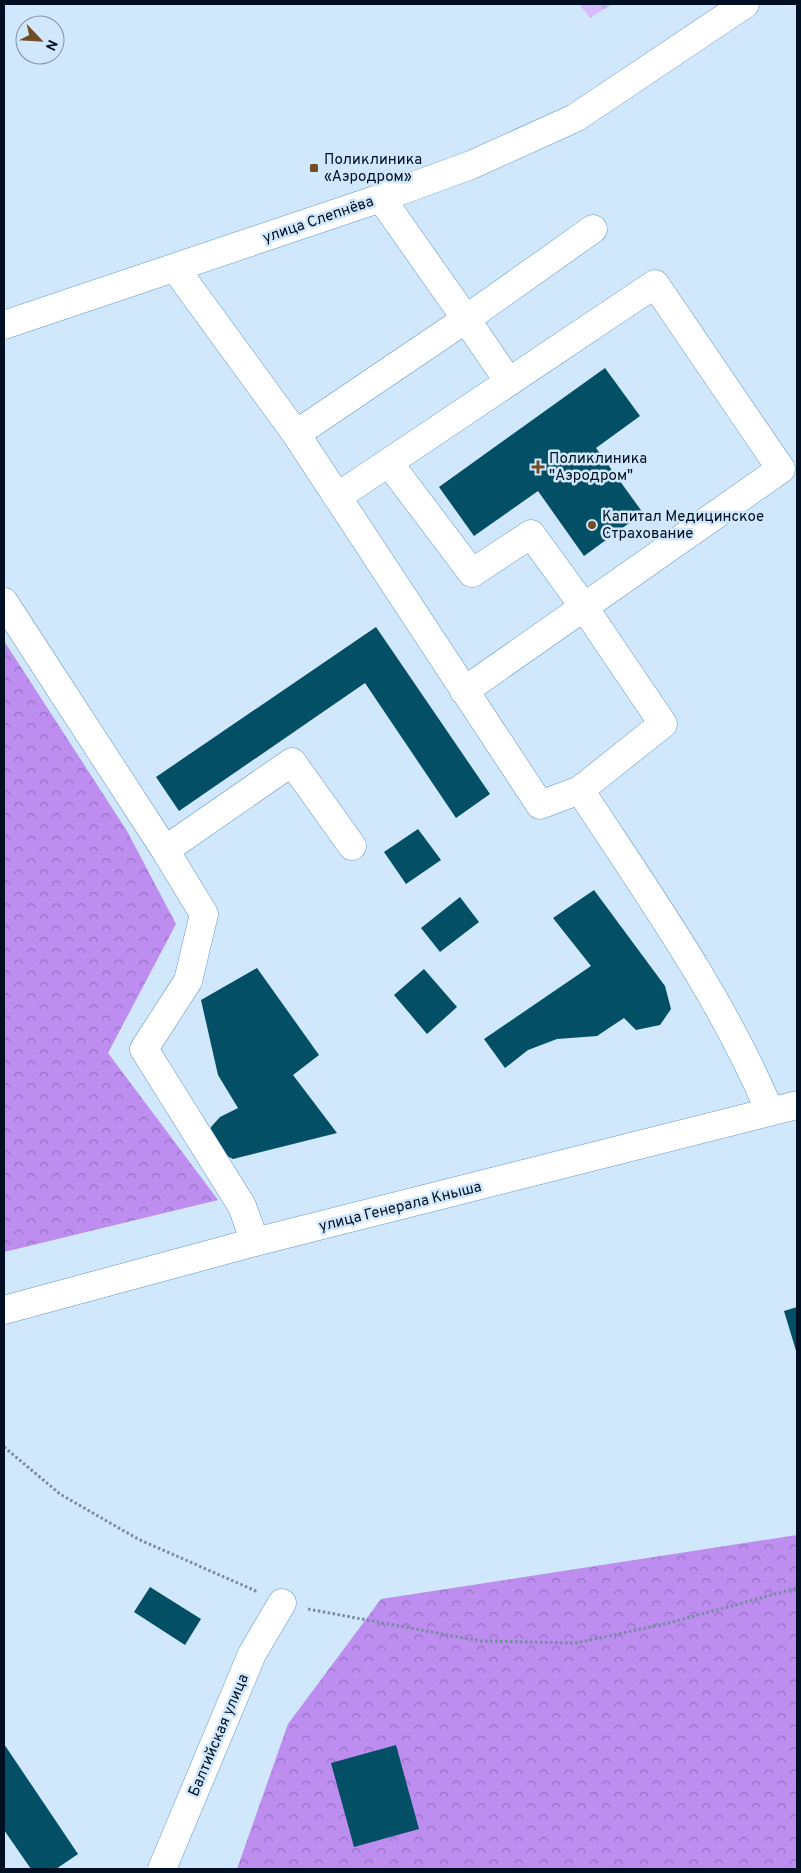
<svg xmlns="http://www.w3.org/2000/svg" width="801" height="1873" font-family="Overpass,sans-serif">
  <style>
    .grass { fill: url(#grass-tufts) }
    .forest { fill: url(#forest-crowns) }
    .building { fill: #024f66 }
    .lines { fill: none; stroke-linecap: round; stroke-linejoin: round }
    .minor-casing { stroke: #5f98c8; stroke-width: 29 }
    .path { stroke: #788ca0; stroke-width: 3; stroke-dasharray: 2.5 2.5; stroke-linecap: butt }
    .minor { stroke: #fff; stroke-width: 28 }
    .poi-dot { fill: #714d27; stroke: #d0e7fc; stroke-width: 2 }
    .labels { text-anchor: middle; stroke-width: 5; stroke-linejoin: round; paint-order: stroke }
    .poi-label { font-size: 15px; fill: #001022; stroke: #d0e7fc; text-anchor: start }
    .street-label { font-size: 15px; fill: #001022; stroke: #d0e7fc }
  </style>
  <defs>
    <pattern id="grass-tufts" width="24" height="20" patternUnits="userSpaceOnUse" patternTransform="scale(1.25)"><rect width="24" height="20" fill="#dbbbff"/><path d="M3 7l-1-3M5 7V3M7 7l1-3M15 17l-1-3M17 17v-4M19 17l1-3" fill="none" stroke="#baa0da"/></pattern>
    <pattern id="forest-crowns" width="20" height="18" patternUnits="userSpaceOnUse" patternTransform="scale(1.25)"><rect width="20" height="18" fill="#bd8df0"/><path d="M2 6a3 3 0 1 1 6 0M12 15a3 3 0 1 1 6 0" fill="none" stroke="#9772c2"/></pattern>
  </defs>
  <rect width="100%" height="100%" fill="#d0e7fc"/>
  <!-- grass -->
  <path class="grass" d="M579 4H612L590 18Z"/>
  <!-- forest -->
  <path class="forest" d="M4 641 127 831 176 924 108 1053 218 1200 4 1252Z
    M797 1535V1869H237L288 1724 381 1599Z"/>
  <!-- building -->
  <path class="building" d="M605 368 640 416 596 448 643 513 584 556 538 491 474 536 439 487Z
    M376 627 490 794 456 818 365 683 179 811 156 777Z
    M418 829 441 860 406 884 384 852Z
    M594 890 665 986 671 1009 660 1025 636 1030 624 1018 597 1036 557 1039 528 1050 505 1068 484 1039 591 966 553 918Z
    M460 897 479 922 440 952 421 928Z
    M257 968 319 1055 293 1075 337 1133 233 1159 221 1153 210 1135 211 1127 220 1117 238 1108 218 1075 201 1000Z
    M424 969 457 1007 427 1034 394 995Z
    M797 1307V1354L784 1311Z
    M150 1587 201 1619 185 1645 134 1612Z
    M4 1744 78 1854 56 1869H31L4 1830Z
    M396 1745 419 1829 354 1847 331 1763Z"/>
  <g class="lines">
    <defs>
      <path id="minor" d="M381 198 466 319 593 229
        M175 268 296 434 466 319 509 382
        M4 325 381 198 471 165 575 118 745 4
        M296 434 540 805 580 790C648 894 722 997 770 1112
        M389 463 472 573 531 534 584 607 663 724 580 790
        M337 497 655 284 781 469 464 691
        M4 602 165 850 204 914 188 981 144 1049 242 1206 255 1242
        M165 850 292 762 352 846
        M4 1310 255 1242 797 1105
        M162 1869 252 1654 282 1603"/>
    </defs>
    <!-- minor casing -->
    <use href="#minor" class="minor-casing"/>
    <!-- path -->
    <path class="path" d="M4 1447 60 1494 138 1539 258 1592
      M308 1609 480 1641 576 1643 669 1623 797 1588"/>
    <!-- minor -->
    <use href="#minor" class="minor"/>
  </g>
  <!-- markers -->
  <g class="poi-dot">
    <rect x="309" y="163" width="10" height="10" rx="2.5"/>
    <path d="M535.5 459.5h5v5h5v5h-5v5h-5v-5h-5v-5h5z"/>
    <circle cx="592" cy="525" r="5"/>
  </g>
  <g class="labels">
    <!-- poi labels -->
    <g class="poi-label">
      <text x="324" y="164">Поликлиника<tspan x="324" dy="17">«Аэродром»</tspan></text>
      <text x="549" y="463">Поликлиника<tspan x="549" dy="17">"Аэродром"</tspan></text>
      <text x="602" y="521">Капитал Медицинское<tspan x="602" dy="17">Страхование</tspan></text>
    </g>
    <!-- street labels -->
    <g class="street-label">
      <text transform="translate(318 219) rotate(-19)" y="5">улица Слепнёва</text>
      <text transform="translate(400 1206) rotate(-14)" y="5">улица Генерала Кныша</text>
      <text transform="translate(218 1735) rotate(-67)" y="5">Балтийская улица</text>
    </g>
  </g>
  <!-- border -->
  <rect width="801" height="1873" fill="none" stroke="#001022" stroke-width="10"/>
  <!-- north arrow -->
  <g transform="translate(40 40) rotate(115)"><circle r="24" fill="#d0e7fc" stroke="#7d91a5"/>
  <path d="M0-4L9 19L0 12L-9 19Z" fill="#714d27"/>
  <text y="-8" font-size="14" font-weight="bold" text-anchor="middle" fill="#001022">N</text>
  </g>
</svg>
